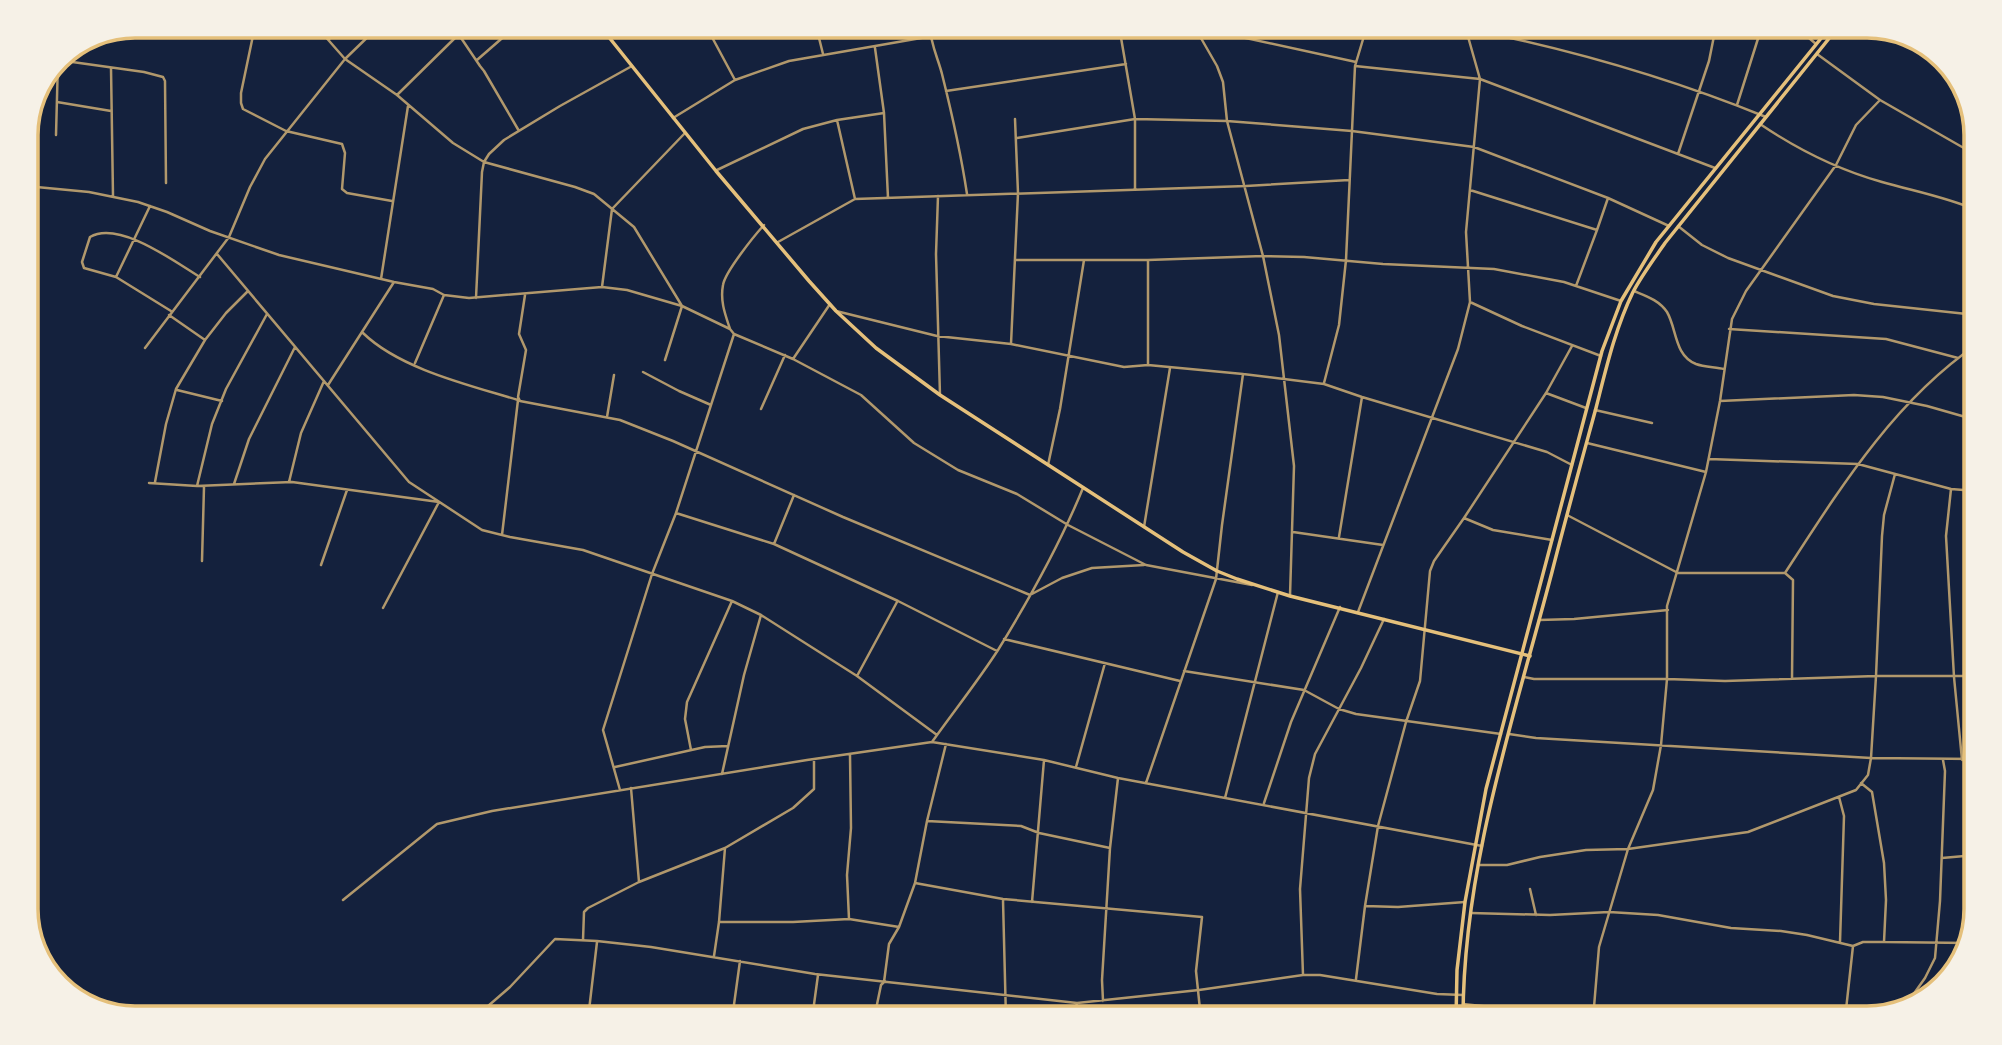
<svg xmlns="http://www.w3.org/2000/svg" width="2002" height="1045" font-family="Overpass,sans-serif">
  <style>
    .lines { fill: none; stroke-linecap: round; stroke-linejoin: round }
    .minor { stroke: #b1986c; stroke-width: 2.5 }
    .secondary { stroke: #e5c07b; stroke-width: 3.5 }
    .trunk { stroke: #e5c07b; stroke-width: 3.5 }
    .rim { fill: none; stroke: #e5c07b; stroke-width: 3.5 }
  </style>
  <rect width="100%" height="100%" fill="#14213d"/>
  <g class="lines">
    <!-- minor -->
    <path class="minor" d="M255 26 241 93V103L243 109 286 131 342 144 345 153 342 189 347 193 392 201
      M316 26 345 59 397 95 453 143 484 162 575 187 594 194 634 227 682 306 665 360
      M453 26 480 66 484 71 519 131
      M706 26 735 80
      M816 26 823 54
      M930 26C930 43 938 58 942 74 952 114 961 154 967 194
      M1119 26 1135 119V189
      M1194 26 1217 66 1223 82 1227 121 1263 256 1279 335 1294 466 1290 596
      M1795 26 1816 44
      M1195 27 1356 62
      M1468 29C1569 49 1670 78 1766 117
      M607 35 619 26
      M329 40 333 26
      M875 48 884 113 888 198
      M1817 54 1880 100 1976 155
      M58 60 144 72 163 77 165 81 166 183
      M477 60 516 26
      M1355 66 1480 79 1715 168
      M111 68 113 196
      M946 91 1126 64
      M397 95 459 34
      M57 102 111 111
      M1737 105 1762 26
      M673 118 735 80 789 61 990 26
      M837 120 855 199
      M1760 124C1797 149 1839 170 1882 182 1913 191 1946 197 1976 210
      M56 135 58 60
      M1017 138 1135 119 1227 121 1352 131 1474 147 1608 198 1669 226
      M1678 154 1709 61 1716 26
      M717 170 803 129 837 120 884 113
      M26 186 89 192 138 202 167 212 210 231 279 255 394 282 433 289 444 295 469 298 602 287 627 290 682 306 730 329 734 334 793 359 861 395 914 443 958 470 1017 494 1068 525 1146 565 1252 585
      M1470 190 1597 230 1576 286
      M938 196 936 254 940 395
      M1678 226 1702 245 1728 258 1833 296 1874 304 1976 315
      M1597 230 1608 198
      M778 242 855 199 1246 186 1349 180
      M217 254 409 482 482 530 510 537 583 550 732 601 761 615 857 676 937 735
      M1015 260H1148L1263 256 1304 257 1383 264 1494 269 1564 282 1621 301
      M116 277 150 206
      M381 279 408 106
      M602 287 612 209 685 133
      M1634 291C1646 296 1659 300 1667 312 1677 329 1674 355 1696 364 1704 367 1716 367 1724 369
      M525 295 519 334 526 350 518 397 520 401 620 420 673 441 843 517 1030 595 1062 578 1092 568 1144 565
      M476 298 482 172 484 162 489 154 504 140 560 106 632 66
      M1470 302 1522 326 1601 356
      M171 311 116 277 84 268 82 262 90 237C119 220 175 262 200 277
      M836 311 937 336 1011 344 1124 367 1148 365 1243 374 1324 384 1362 397 1547 452 1572 465
      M169 315 205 340
      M730 329C725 314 720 301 723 285 725 272 754 236 764 225
      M1729 329 1886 339 1958 358
      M363 333C400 369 469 385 518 400
      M1011 344 1018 193 1015 119
      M145 348 229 237 250 187 265 159 345 59 379 26
      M793 359 830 304
      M415 363 444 295
      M1148 365V260
      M643 372 679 391 711 405
      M1324 383 1339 325 1346 260 1355 66 1367 26
      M328 385 394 282
      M177 390 222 401
      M1546 393 1586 408
      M1720 401 1854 395 1883 397 1927 406 1976 420
      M761 409 785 355
      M1595 410 1652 423
      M607 417 614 375
      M1587 443 1706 472
      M1709 459 1858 464 1951 489 1976 491
      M1048 465 1060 409 1084 260
      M155 482 166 424 176 389 205 340 226 313 248 291
      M289 482 301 433 324 381
      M149 483 197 486 292 482 439 502 383 608
      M234 484 249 439 295 347
      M197 486 212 424 226 389 267 314
      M1951 489 1946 536 1954 677 1962 760
      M676 513 774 544 898 601 997 651
      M1567 515 1678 573H1785L1793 580 1792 679
      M1464 518 1493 530 1552 540
      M1144 527 1170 368
      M1293 532 1383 545
      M502 535 518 400
      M1339 537 1362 397
      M774 544 794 495
      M202 561 204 487
      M321 565 347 490
      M1785 573C1839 490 1893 402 1976 345
      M1358 612 1458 349 1470 302 1466 232 1480 79 1465 26
      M1539 620 1574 619 1668 610
      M1004 639 1180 681
      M1184 671 1304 690 1339 709 1356 714 1501 734
      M857 676 897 602
      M1524 677 1534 679H1667L1725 681 1876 676H1976
      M1509 734 1536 738 1871 758 1976 759
      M932 742C954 711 978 681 998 650 1030 598 1060 544 1083 488
      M691 750 685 719 687 702 732 601
      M615 767 705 747 728 746
      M1076 767 1105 663
      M722 774 744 675 761 615
      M1146 783 1216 579 1222 525 1243 374
      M1861 783 1872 792 1884 863 1886 900 1884 942
      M631 788 639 882
      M620 790 603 730 652 574 676 513 734 334
      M1839 797 1844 816 1840 942
      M1225 798 1278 592
      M1264 803 1291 722 1340 607
      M927 821 1021 826 1039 833 1110 848
      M1942 858 1976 855
      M1478 865H1507L1540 857 1586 850 1628 849 1748 832 1856 790 1868 775 1871 758 1876 676 1882 536 1884 515 1895 474
      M915 883 1003 899 1202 917 1196 971 1201 1019
      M1530 889 1536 915
      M343 900 437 824 492 811 807 760 932 742 1044 760 1118 778 1482 846
      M1003 900 1006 1019
      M1032 902 1044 760
      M1365 906 1398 907 1465 902
      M1471 913 1550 915 1609 912 1658 915 1731 928 1781 931 1807 935 1853 946 1863 942H1884L1968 943
      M849 919 847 875 851 828 850 755
      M719 922H793L849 919 899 927
      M583 940 584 912 588 908 639 882 725 848 793 808 814 789V759
      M714 956 719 922 725 848
      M1303 975 1300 889 1309 778 1315 754 1361 668 1384 619
      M1356 979 1365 906 1378 826 1406 722 1420 681 1430 571 1434 561 1464 518 1546 393 1572 346
      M1103 1001 1102 980 1110 848 1118 778
      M1463 1004 1601 1019
      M1903 1009 1925 978 1935 958 1940 901 1945 771 1943 760
      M480 1015 499 1019
      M473 1019 510 987 555 939 597 941 651 947 815 974 1077 1003 1199 990 1303 975H1320L1437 994 1463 995
      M588 1019 597 942
      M732 1019 740 961
      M812 1019 818 975
      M874 1019 881 985 884 982 889 944 899 927 915 883 927 821 946 744
      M1073 1019 1077 1003
      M1593 1019 1599 947 1628 849 1653 790 1661 745 1667 679V606L1706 472 1720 401 1732 319 1746 291 1836 165 1856 125 1880 100
      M1845 1019 1853 946"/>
    <!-- secondary -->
    <path class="secondary" d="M600 26 716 171 809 281 836 311 876 348 940 395 1183 552 1217 571 1237 579 1290 596 1530 656"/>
    <!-- trunk -->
    <path class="trunk" d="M1456 1019 1457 970 1465 902 1486 789 1602 351 1621 301 1656 242 1831 26
      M1463 1019C1463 866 1514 718 1552 572 1566 517 1581 463 1596 408 1606 369 1615 329 1633 292 1642 275 1654 259 1665 243L1839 26"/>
  </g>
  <!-- crop -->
  <path d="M0 0H2002V1045H0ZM135 38H1867A97 97 0 0 1 1964 135V909A97 97 0 0 1 1867 1006H135A97 97 0 0 1 38 909V135A97 97 0 0 1 135 38Z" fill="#f6f1e7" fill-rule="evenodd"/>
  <path class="rim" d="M135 38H1867A97 97 0 0 1 1964 135V909A97 97 0 0 1 1867 1006H135A97 97 0 0 1 38 909V135A97 97 0 0 1 135 38Z"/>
</svg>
